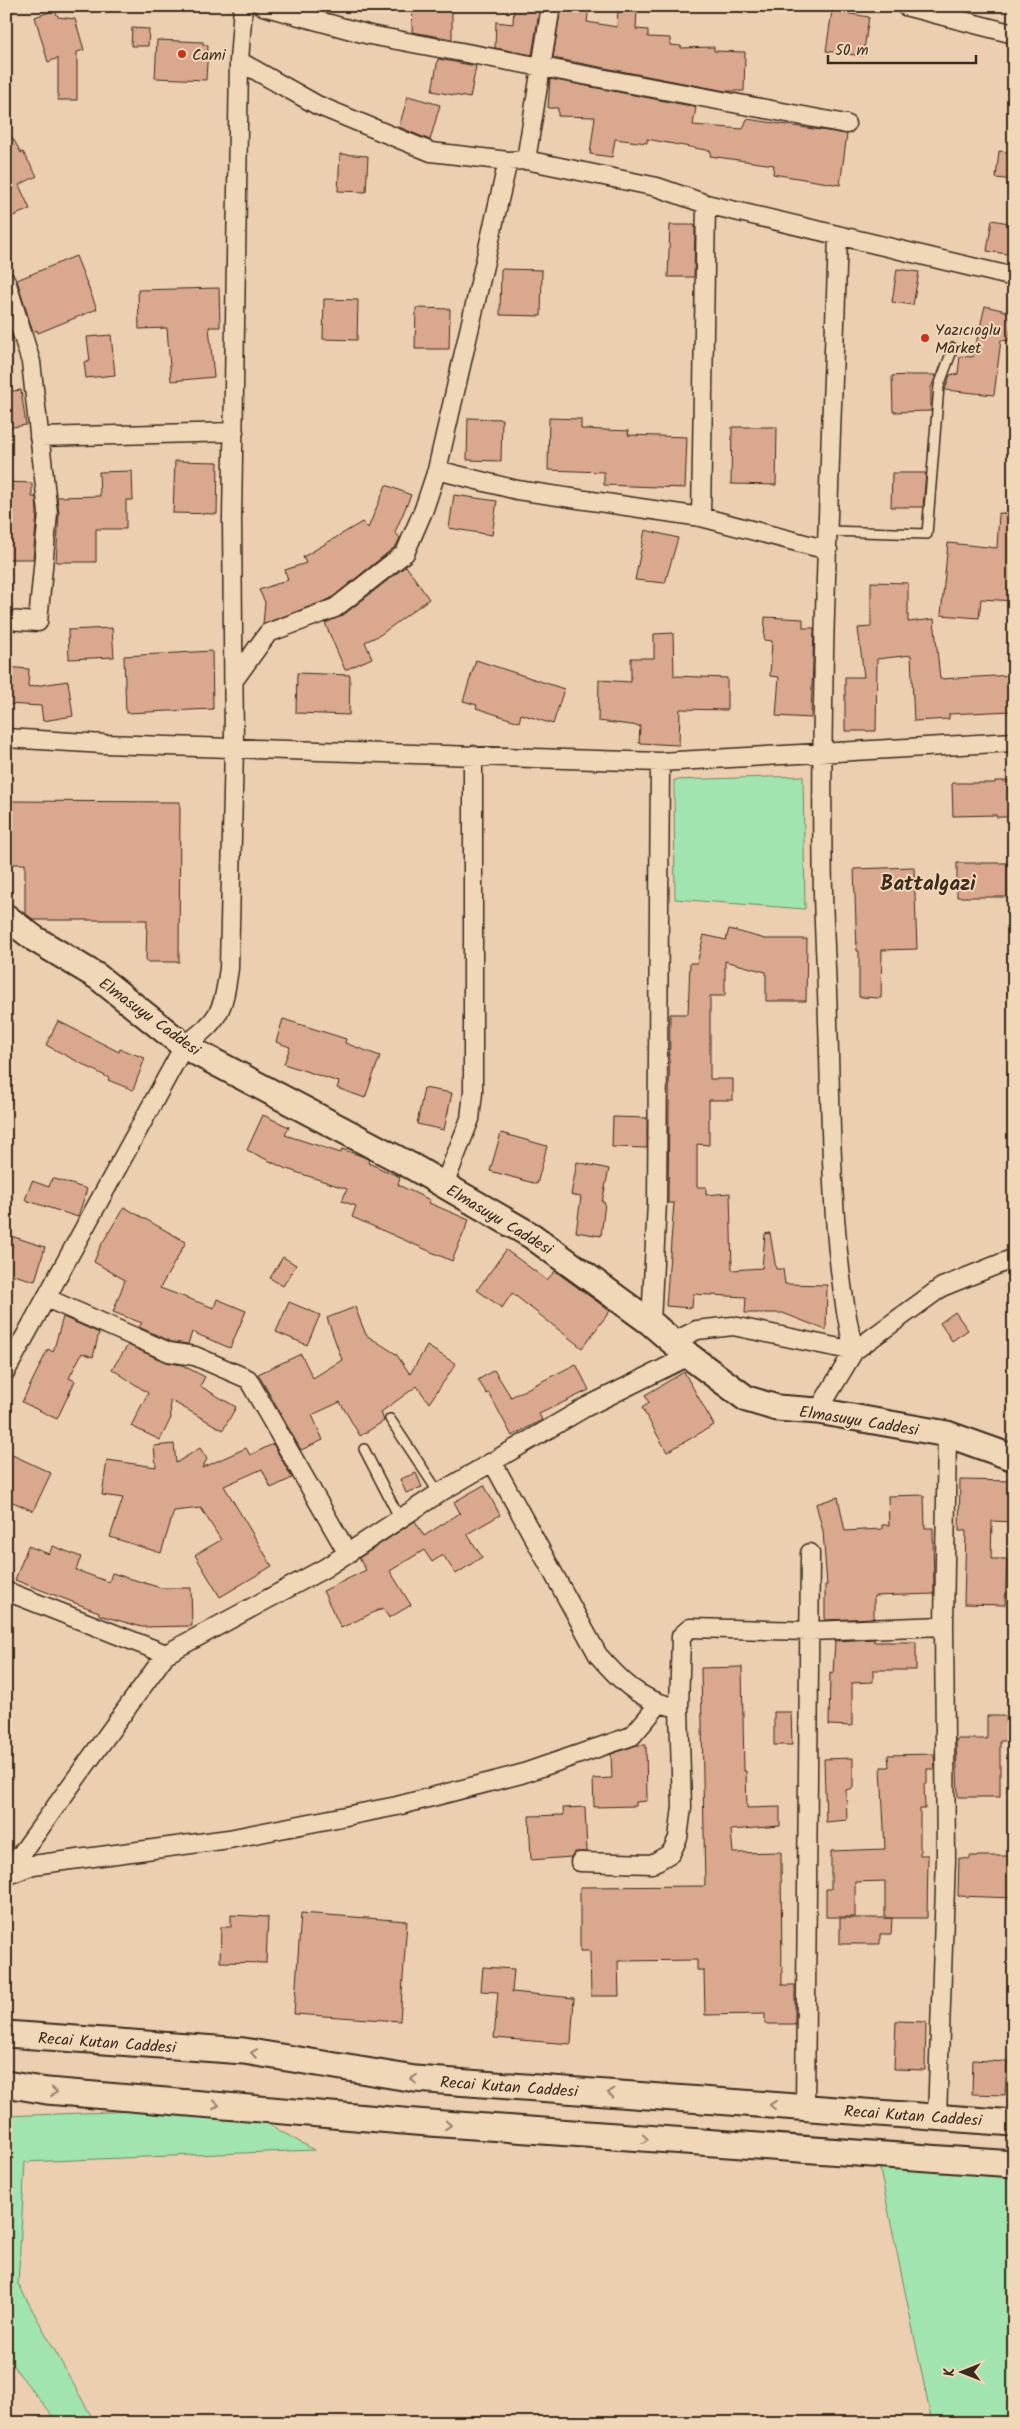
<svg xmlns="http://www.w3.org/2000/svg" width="1020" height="2429" font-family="Kalam,sans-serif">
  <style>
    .green { fill: #a2e4af; stroke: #6e8766 }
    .building { fill: #daa88e; stroke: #3b2a1e }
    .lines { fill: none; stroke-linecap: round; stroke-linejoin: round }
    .lane-casing { stroke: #3b2a1e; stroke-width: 12 }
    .street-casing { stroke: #3b2a1e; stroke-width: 21 }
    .secondary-casing { stroke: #3b2a1e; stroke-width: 29 }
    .lane { stroke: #f0d7b8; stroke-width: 9 }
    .street { stroke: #f0d7b8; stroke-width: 18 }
    .secondary { stroke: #f0d7b8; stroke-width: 25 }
    .oneway { stroke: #96806b }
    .poi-dot { fill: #c8321e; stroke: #f0d7b8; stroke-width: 2 }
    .labels { text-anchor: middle; stroke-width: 4; stroke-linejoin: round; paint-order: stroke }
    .poi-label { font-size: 16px; fill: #3b2a1e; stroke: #f0d7b8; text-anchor: start }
    .street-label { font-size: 16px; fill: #3b2a1e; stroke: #f0d7b8 }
    .district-label { font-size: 21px; font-weight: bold; fill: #3b2a1e; stroke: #f0d7b8 }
  </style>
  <rect width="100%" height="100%" fill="#ecceb0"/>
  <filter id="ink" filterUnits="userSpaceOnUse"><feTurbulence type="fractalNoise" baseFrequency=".02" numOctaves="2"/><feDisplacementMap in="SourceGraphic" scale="10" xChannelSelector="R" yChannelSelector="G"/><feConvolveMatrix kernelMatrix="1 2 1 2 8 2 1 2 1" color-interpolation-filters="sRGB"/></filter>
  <g filter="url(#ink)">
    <!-- green -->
    <path class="green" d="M803 776 805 909 675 899 674 780Z
      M238 2107 314 2150 25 2162 18 2284 95 2423H58L10 2362 6 2344V2116Z
      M877 2155 1014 2178V2423H932Z"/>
    <!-- building -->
    <path class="building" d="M413 6H452V39L412 32Z
      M514 6H540L532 55 495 48 496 22 513 24Z
      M561 6H589L587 22 617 27 618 10 637 11 636 29 648 30V37L670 38V45L681 46V48L714 47V51L745 52 744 91H725L553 58Z
      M55 10 58 17 75 19 84 50 77 52V100H58V58L48 62 35 17Z
      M832 11 869 17 863 56 826 51Z
      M132 28 149 29 148 46H131Z
      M157 40 203 42V44L208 45 206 80 155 78Z
      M438 59 476 66 470 98 432 91Z
      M550 79 696 107 693 125 743 129 747 119 847 134 840 185 773 174 774 165 710 156 711 151 647 139V143L615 139 612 157 590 154 595 117 558 116V108H548Z
      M408 96 440 105 430 140 399 127Z
      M6 126 21 153 23 152 37 176 19 185 30 209 6 219Z
      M999 151 1014 153V180L996 178Z
      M340 154 368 156 366 192 338 191Z
      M992 220 1014 224V255L987 251Z
      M670 225H695L694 277H668Z
      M76 256 97 309 38 333 37 330 33 332 17 280Z
      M501 269 542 270 541 316 500 315Z
      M897 269 919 272 913 305 892 302Z
      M219 288 220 327H209L214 377 171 381 167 328 139 329 138 290Z
      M324 299 358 300 357 340 323 339Z
      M985 306 1014 313 1008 341 1001 340 994 395 945 390 950 375 958 374 960 356 973 357Z
      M416 308 450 309 449 349H415Z
      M6 318 13 340 6 343Z
      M111 335 115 375 86 378 84 362 90 361 87 337Z
      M907 375H936L931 388V411L893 412 892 376Z
      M21 390 26 425 6 428V392Z
      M468 418 502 419 501 461 467 460Z
      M549 418 581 419V429L629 431 628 435 687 437 685 488 604 485V472L548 470Z
      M732 427H777L776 485 731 484Z
      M175 461 218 462 217 514 173 513Z
      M132 471 133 500H126V529H96V562H56L59 514 57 497 100 496 99 472Z
      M892 473H926L923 507H891Z
      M6 482 32 483V497H36L37 513 33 559H6Z
      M386 485 411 495 395 532 400 538 396 546 330 599 263 624 265 602 259 590 288 580 285 570 306 563 303 557 362 522 368 528Z
      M454 495 497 501 492 535 449 528Z
      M999 513 1014 514V601L981 599 979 618 941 615 948 543 997 548Z
      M645 530 678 538 665 583 635 580Z
      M406 566 429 599 380 635 365 642 372 658 345 670 325 623 342 616Z
      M871 582 908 583V622L934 619 940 679 1014 675V701H1010L1011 711 949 714V719L914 721 911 655 877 659 876 731H845V677H864L858 628 871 627Z
      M765 617 803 619V628H814L811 718 776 716 779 677 770 676 772 641 764 640Z
      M112 628 114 657 69 659 68 630Z
      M673 633 674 676 727 678V710L680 709 679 745 639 743 640 726 598 721 599 680 631 682V658H654V634Z
      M212 651 213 709 126 713 124 656Z
      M476 660 564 689 553 724 521 714 519 722 476 708 477 705 463 701Z
      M6 667 29 669 28 687 68 681 73 716 43 721 41 706 6 704Z
      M297 673 350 675 349 715 296 713Z
      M995 781H1014V817H996V815L953 816 952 783H995Z
      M6 801 180 802 179 962H146L147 920H34L25 913V864H6Z
      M957 863H1008V897H957Z
      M914 867 917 949 882 950 881 998 859 997V951H857L854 869Z
      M729 929 765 939H807L806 1001H766V972L725 961V996H710V1079H733V1100H709V1145L697 1144V1187H706V1195L730 1193 732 1270 762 1268 765 1234 770 1233 776 1269H783L785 1284 827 1285 826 1330 783 1313H745L746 1297 693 1294 692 1308 666 1306 674 1203H668L670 1014H688L690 963H697L704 935 726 940Z
      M283 1019 346 1039 345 1043 380 1056 365 1098 337 1088 339 1082 284 1064 290 1047 276 1042Z
      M58 1021 119 1052 120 1049 145 1058 133 1090 108 1080 109 1078 46 1045Z
      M424 1088 452 1093 444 1130 417 1124Z
      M263 1115 289 1127 285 1135 341 1153 342 1149 364 1157 369 1160 368 1163 400 1177 398 1185 430 1200 429 1203 469 1220 452 1261 352 1217 356 1206 342 1201 347 1189 284 1168 247 1150Z
      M613 1117 647 1118V1148L612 1147Z
      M501 1133 547 1146 537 1184 490 1171Z
      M577 1162 609 1169 602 1202 605 1203 601 1236 576 1232 581 1197 571 1195Z
      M52 1178 87 1189 78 1217 25 1200 32 1181 49 1187Z
      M124 1207 186 1242 160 1288 214 1308 217 1299 246 1311 230 1348 192 1332 188 1344 172 1342 139 1327 142 1323 113 1312 125 1280 94 1262 100 1247Z
      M11 1236 45 1247 35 1281 6 1273V1252Z
      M506 1250 547 1280 555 1271 610 1311 582 1348 512 1293 502 1308 477 1290Z
      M283 1257 296 1265 283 1286 270 1278Z
      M289 1302 320 1315 307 1345 276 1332Z
      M355 1307 366 1335 396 1354 410 1374 427 1346 456 1364 429 1403 417 1386 381 1412 384 1421 360 1436 340 1402 312 1415 323 1440 301 1450 258 1374 301 1354 313 1378 342 1360 327 1318Z
      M955 1312 968 1330 952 1341 940 1323Z
      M63 1317 99 1333 93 1357 82 1353 69 1378 75 1381 57 1419 22 1402 48 1349 53 1352Z
      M128 1345 165 1362 182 1365 205 1377 200 1386 236 1407 223 1430 170 1400 171 1418 160 1440 131 1426 148 1393 112 1369Z
      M576 1364 589 1390 539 1414 542 1420 512 1436 489 1393 487 1394 478 1380 494 1370 511 1397Z
      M684 1372 714 1425 667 1452 642 1408 649 1403 645 1395Z
      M174 1444 176 1463 200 1448 207 1459 202 1468 246 1448 250 1455 273 1444 292 1478 271 1488 262 1469 224 1486 272 1566 220 1597 195 1555 221 1540 201 1508 174 1511 161 1553 110 1537 123 1498 102 1495 107 1460 156 1467 154 1446Z
      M6 1452 51 1473 33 1511 6 1499Z
      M416 1473 422 1487 406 1493 400 1479Z
      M960 1480 1014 1481V1522L992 1521 991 1559H1007L1005 1605 964 1604 966 1531H959Z
      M484 1485 500 1515 467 1534 482 1557 456 1574 443 1555 432 1562 424 1550 390 1571 411 1605 389 1618 383 1608 341 1628 323 1591 366 1570 359 1558 415 1521 424 1536 460 1513 454 1502Z
      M924 1495 925 1528H933L934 1594 874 1596V1618L825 1620V1585H827L823 1531 816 1504 838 1497 845 1531 882 1529V1525H889L888 1496Z
      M28 1546 49 1554 53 1546 81 1557 76 1570 109 1582 112 1573 161 1588H191L192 1626 142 1627 99 1615V1612L15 1580Z
      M874 1639V1642H916V1670H873V1682L852 1683V1726L829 1725 830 1672 833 1673 835 1641Z
      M742 1667 744 1771H746L747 1808 780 1807V1826L731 1830 733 1853 781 1852 782 1985H795V2024H765V2014L705 2015 704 1970H697V1960L618 1961 619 1996H591L590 1951H580V1887L705 1886 701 1668Z
      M774 1712H791L792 1745H774Z
      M987 1716H1006V1741H1000V1797H958L956 1739H987Z
      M637 1745H646L647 1801 636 1802V1806L594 1807 593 1779 612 1778 611 1754Z
      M934 1754 935 1769H927V1784H924L925 1809H920V1855H928L927 1918H885V1881L855 1882V1917H826V1889H831V1851L885 1849 881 1767H889L888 1755Z
      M853 1758V1788L846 1790 847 1820 826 1822 824 1759Z
      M585 1807 587 1852H575L571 1857 531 1860 529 1816 564 1815 563 1808Z
      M970 1856H1014V1898L958 1896 959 1858 970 1859Z
      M301 1913 407 1921 400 2021 294 2014Z
      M231 1915 268 1917 266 1963 220 1962 221 1927H231Z
      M840 1918H892L891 1934H880V1944H840Z
      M483 1967 514 1969 512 1992 574 1998 571 2044 494 2038 498 1992 481 1991Z
      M896 2021 926 2022 925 2070 894 2069Z
      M973 2060 1007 2062 1005 2095 972 2094Z"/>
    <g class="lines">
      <defs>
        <path id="lane" d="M828 531 927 534 939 386 953 348
          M390 1419 439 1493
          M364 1449 400 1519"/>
        <path id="street" d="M263 6 370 35 846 124
          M905 6 1014 34
          M239 61 317 105 431 152 508 161 526 160 657 187 706 204 1014 277
          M526 160 551 6
          M508 161 437 470 517 490 701 517 828 550
          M6 281 31 362 48 513 38 622 6 620
          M39 437 234 432
          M701 517 706 204
          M234 680 268 633 335 608 405 553 424 509 437 470
          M6 738 104 744 660 762 1014 742
          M444 1185 470 1119 473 1092V755
          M46 1298 169 1352 195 1356 248 1379 348 1554
          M651 1323 657 1202 660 762
          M673 1342 697 1330 733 1326 854 1351 942 1287 1014 1258
          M6 1371 184 1046C220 1019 223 1012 229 968L234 747 232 520 239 61 243 6
          M818 1411 854 1351C829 1244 832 1131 828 1022 827 979 824 936 823 893 819 674 831 455 838 237
          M493 1463 598 1655C619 1679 638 1699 670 1706
          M6 1591 166 1654
          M580 1862 652 1864 671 1853 678 1838 682 1807 679 1709 681 1636 690 1628 810 1631 944 1626
          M6 1875 166 1654 325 1568 439 1493 586 1407 689 1356
          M6 1876 33 1865 229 1839 397 1806 521 1774 632 1736 659 1704
          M805 2107 810 1553
          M937 2117 946 1859 944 1626 947 1434"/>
        <path id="secondary" d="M6 917 35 939 98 977 184 1046 413 1167 532 1236 651 1323 689 1356 747 1399 777 1408 818 1411 947 1434 1014 1458
          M6 2034 244 2051 415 2079 1014 2123
          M6 2084 47 2091 415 2122 1014 2164"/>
      </defs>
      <!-- lane casing -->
      <use href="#lane" class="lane-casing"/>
      <!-- street casing -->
      <use href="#street" class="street-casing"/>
      <!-- secondary casing -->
      <use href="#secondary" class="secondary-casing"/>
      <!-- lane -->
      <use href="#lane" class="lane"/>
      <!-- street -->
      <use href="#street" class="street"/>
      <!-- secondary -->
      <use href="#secondary" class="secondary"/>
    </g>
    <!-- one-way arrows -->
    <defs><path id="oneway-chevron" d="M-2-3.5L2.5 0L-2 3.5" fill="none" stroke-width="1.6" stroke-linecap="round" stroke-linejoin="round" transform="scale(1.25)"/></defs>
    <g class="oneway">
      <use href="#oneway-chevron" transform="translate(254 2053) rotate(-171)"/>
      <use href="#oneway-chevron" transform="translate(414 2079) rotate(-173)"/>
      <use href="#oneway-chevron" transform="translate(54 2092) rotate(5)"/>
      <use href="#oneway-chevron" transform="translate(611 2093) rotate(-176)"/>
      <use href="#oneway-chevron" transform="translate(216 2105) rotate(5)"/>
      <use href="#oneway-chevron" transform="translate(773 2105) rotate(-176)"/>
      <use href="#oneway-chevron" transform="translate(448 2125) rotate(4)"/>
      <use href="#oneway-chevron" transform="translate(645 2139) rotate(4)"/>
    </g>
  </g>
  <!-- markers -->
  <g class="poi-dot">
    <circle cx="182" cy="54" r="5"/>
    <circle cx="925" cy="338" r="5"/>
  </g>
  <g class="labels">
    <!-- poi labels -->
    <g class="poi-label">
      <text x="192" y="60">Cami</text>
      <text x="935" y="335">Yazıcıoglu<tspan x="935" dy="18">Market</tspan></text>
    </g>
    <!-- street labels -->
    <g class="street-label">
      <text transform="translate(150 1016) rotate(36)" y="6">Elmasuyu Caddesi</text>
      <text transform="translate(500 1219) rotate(31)" y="6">Elmasuyu Caddesi</text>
      <text transform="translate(859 1420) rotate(9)" y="6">Elmasuyu Caddesi</text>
      <text transform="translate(107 2042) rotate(4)" y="6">Recai Kutan Caddesi</text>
      <text transform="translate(509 2086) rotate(4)" y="6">Recai Kutan Caddesi</text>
      <text transform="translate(913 2115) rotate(4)" y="6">Recai Kutan Caddesi</text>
    </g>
    <!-- district labels -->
    <g class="district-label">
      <text x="928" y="890">Battalgazi</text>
    </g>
  </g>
  <!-- margin -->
  <rect width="1020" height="2429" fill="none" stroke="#f0d7b8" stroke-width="25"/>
  <rect x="12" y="12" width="995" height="2404" fill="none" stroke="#3b2a1e" stroke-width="2" filter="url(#ink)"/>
  <!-- north arrow -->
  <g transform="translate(962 2372) rotate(270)" stroke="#f0d7b8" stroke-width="4" paint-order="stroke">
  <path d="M0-4L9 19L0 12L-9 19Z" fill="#3b2a1e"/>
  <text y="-8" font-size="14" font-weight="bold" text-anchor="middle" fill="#3b2a1e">K</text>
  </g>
  <!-- scale -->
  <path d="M828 55v8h148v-8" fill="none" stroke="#3b2a1e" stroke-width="2.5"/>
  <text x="835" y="55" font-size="15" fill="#3b2a1e" stroke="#f0d7b8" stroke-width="4" paint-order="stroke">50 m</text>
</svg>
